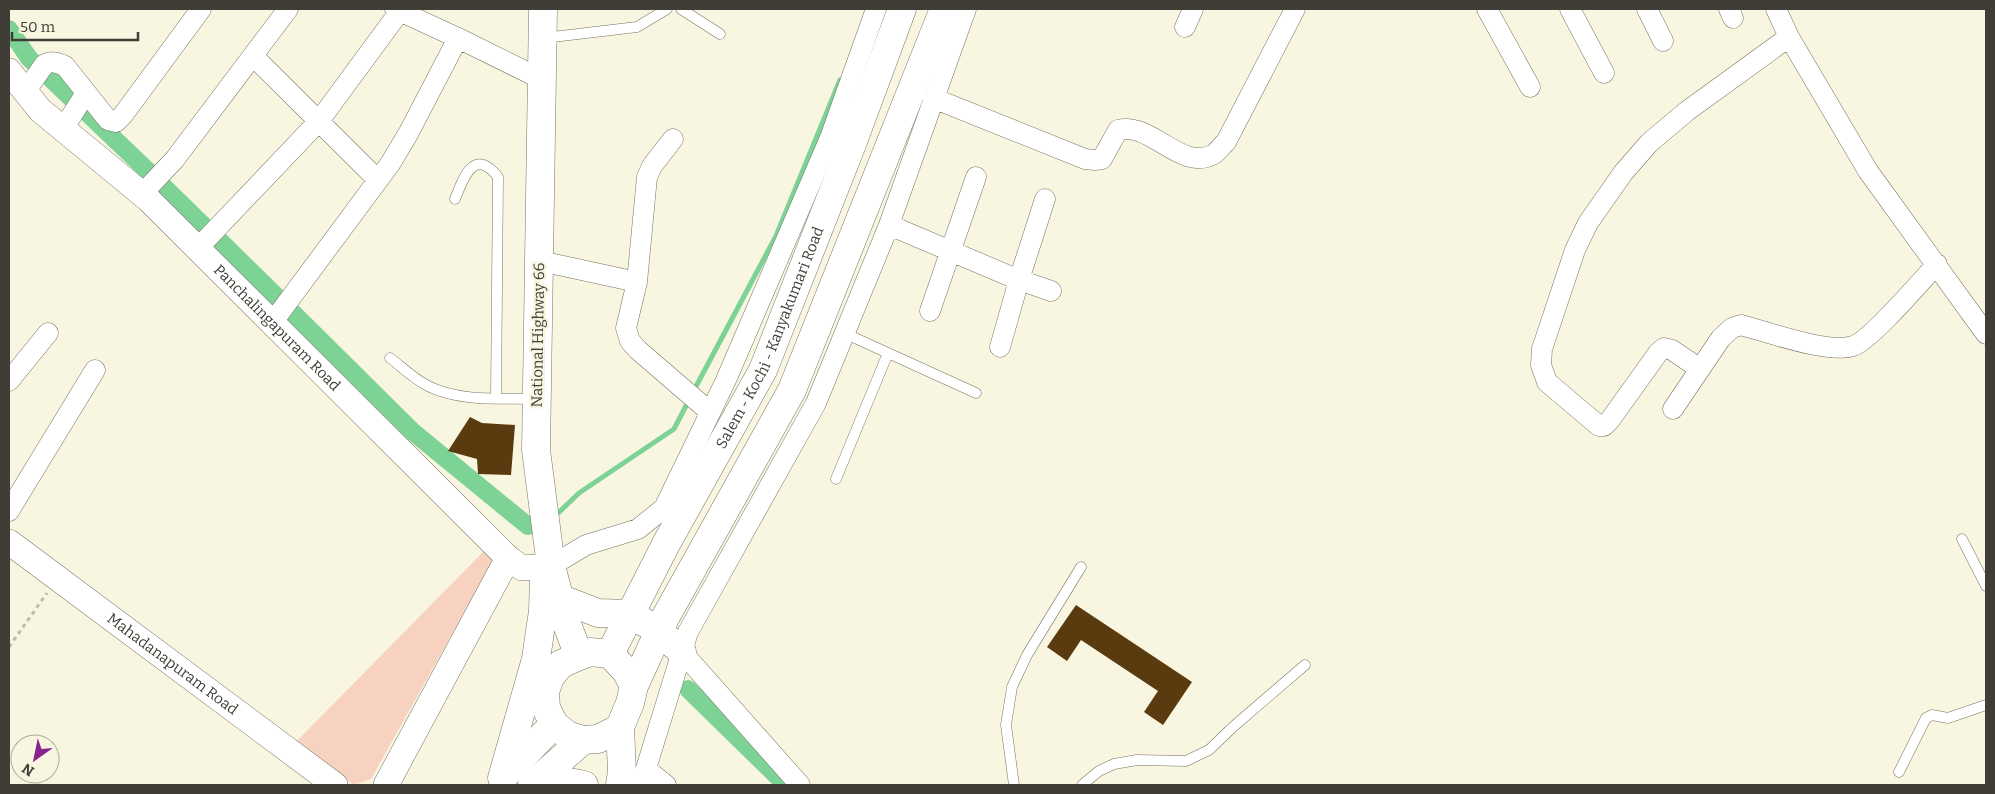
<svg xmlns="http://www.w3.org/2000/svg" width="1995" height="794" font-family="Bitter,serif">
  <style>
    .green { fill: #f7d2c1 }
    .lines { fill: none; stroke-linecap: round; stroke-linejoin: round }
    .stream { stroke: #7dd295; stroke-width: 5 }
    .canal { stroke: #7dd295; stroke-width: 18 }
    .building { fill: #593b0f }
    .service-casing { stroke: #777462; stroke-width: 11 }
    .minor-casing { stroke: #777462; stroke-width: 21 }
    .tertiary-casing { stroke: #777462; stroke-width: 26 }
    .trunk-casing { stroke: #777462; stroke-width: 29 }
    .path { stroke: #bdbbaa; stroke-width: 3; stroke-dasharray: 4 4; stroke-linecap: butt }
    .service { stroke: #fff; stroke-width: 10 }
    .minor { stroke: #fff; stroke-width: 20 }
    .tertiary { stroke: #fff; stroke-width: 25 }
    .trunk { stroke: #fff; stroke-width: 28 }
    .labels { text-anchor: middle; stroke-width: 5; stroke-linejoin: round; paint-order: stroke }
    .street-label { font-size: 15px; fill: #3f3d35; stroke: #f8f5e0 }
  </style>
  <rect width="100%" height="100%" fill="#f8f5e0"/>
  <!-- green -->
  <path class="green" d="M488 547 495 557 371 779 354 785 297 741Z"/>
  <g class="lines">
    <!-- stream -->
    <path class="stream" d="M693 392 776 236 840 80
      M554 517 579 493 674 429 689 400"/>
    <!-- canal -->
    <path class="canal" d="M9 29 29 58 38 67
      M47 75 73 100
      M83 109 150 173
      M164 187 206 228
      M219 240 279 299
      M293 313 412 431 528 526
      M688 689 786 785"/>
  </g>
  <!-- building -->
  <path class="building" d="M470 417 482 423 515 425 511 475 478 474 477 459 448 451Z
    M1076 605 1192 682 1163 725 1144 712 1158 691 1081 640 1067 661 1047 647Z"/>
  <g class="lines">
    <defs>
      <path id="service" d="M681 9 720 34
        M544 38 637 27 667 9
        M455 199C463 179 474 146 498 177L496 398
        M844 333 976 393
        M390 358C403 368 414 379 428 386 460 402 501 398 536 399
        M836 479 888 353
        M1962 539 1986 586
        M1899 772 1926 718 1932 715 1948 718 1986 705
        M1014 785 1006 725 1012 687 1027 655 1081 567
        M1082 785 1099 771 1114 764 1137 760 1186 761 1209 750 1234 726 1305 665"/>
      <path id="minor" d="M395 9 458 38 543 80
        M1487 9 1530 87
        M1570 9 1604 73
        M1647 9 1663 41
        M1729 9 1733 18
        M1776 9 1789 37 1868 171 1986 334
        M1185 27 1193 9
        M253 56 378 180
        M25 92 44 65C51 60 58 63 65 66L108 120 116 122 123 115 201 9
        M933 98 1085 159 1095 160 1102 159 1118 130C1150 121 1181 171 1212 155 1217 153 1221 146 1226 142L1295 9
        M63 129 86 93
        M142 194 175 159 288 9
        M889 225 1019 280 1051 291
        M198 248 319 121 400 11
        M540 261 637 282 626 328 630 341 638 350 710 412
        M637 282 647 177 652 166 673 139
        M930 311 976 177
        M272 323 390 164 408 134 458 38
        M1000 347 1019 280 1045 199
        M1700 369 1672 350 1664 348 1658 353 1610 420 1604 426H1599L1547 382 1541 365 1542 349 1575 250 1588 223 1623 173 1649 143 1687 111 1789 37
        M9 381 48 333
        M1673 409 1721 338 1732 328 1741 325C1768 332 1828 354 1853 346 1870 341 1922 280 1937 264
        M9 511 95 370
        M551 566 586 545 638 529 664 508 726 380 830 138 876 9
        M682 652 800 785
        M646 769 666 785
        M641 785 688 632 816 403 889 225 966 9"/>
      <g id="tertiary">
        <path id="s1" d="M9 71 40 110 148 199 508 558 522 568 551 566"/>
        <path id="s2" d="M9 542 335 785"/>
        <path d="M386 785 508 558"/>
      </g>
      <g id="trunk">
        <path d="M543 9 536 450 551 566 565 619 579 656"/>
        <path d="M559 598 598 613 630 614 659 631 682 652"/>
        <path id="s3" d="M610 654 666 544 763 370 852 144 902 9"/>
        <path d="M634 686 626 671 610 654 590 652 579 656 561 664 550 677 545 692 546 708 554 724 567 735 583 740 598 739 614 731 620 727 630 703 634 686 665 618 792 390 944 9"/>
        <path d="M620 727 622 772 620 785"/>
        <path d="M505 775 554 724"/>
        <path d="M502 778 536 659 543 611 544 575"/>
        <path d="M532 785 583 740"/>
        <path d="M534 785C551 779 567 781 584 785"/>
      </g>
    </defs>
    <!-- service casing -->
    <use href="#service" class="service-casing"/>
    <!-- minor casing -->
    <use href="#minor" class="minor-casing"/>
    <!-- tertiary casing -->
    <use href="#tertiary" class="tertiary-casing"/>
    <!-- trunk casing -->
    <use href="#trunk" class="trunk-casing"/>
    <!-- path -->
    <path class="path" d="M9 647 47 593"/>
    <!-- service -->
    <use href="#service" class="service"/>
    <!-- minor -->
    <use href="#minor" class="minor"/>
    <!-- tertiary -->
    <use href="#tertiary" class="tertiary"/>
    <!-- trunk -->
    <use href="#trunk" class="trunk"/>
  </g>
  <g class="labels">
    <!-- street labels -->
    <g class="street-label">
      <text dy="5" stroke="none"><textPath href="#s1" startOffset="372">Panchalingapuram Road</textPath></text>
      <text transform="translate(538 335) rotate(-89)" y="5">National Highway 66</text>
      <text dy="5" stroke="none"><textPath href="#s3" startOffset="355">Salem - Kochi - Kanyakumari Road</textPath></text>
      <text dy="5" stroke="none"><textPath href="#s2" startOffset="204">Mahadanapuram Road</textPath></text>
    </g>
  </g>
  <!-- border -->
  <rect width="1995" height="794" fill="none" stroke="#3f3d35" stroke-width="20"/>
  <!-- north arrow -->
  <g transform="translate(35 759) rotate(213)"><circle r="24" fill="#f8f5e0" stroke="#aeab9c"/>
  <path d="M0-4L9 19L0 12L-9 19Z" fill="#87248d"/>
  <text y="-8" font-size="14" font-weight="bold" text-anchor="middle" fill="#3f3d35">N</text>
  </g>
  <!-- scale -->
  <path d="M12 32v8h126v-8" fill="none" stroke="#3f3d35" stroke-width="2.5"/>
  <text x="20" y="32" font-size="15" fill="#3f3d35" stroke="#f8f5e0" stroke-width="4" paint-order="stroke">50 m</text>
</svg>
